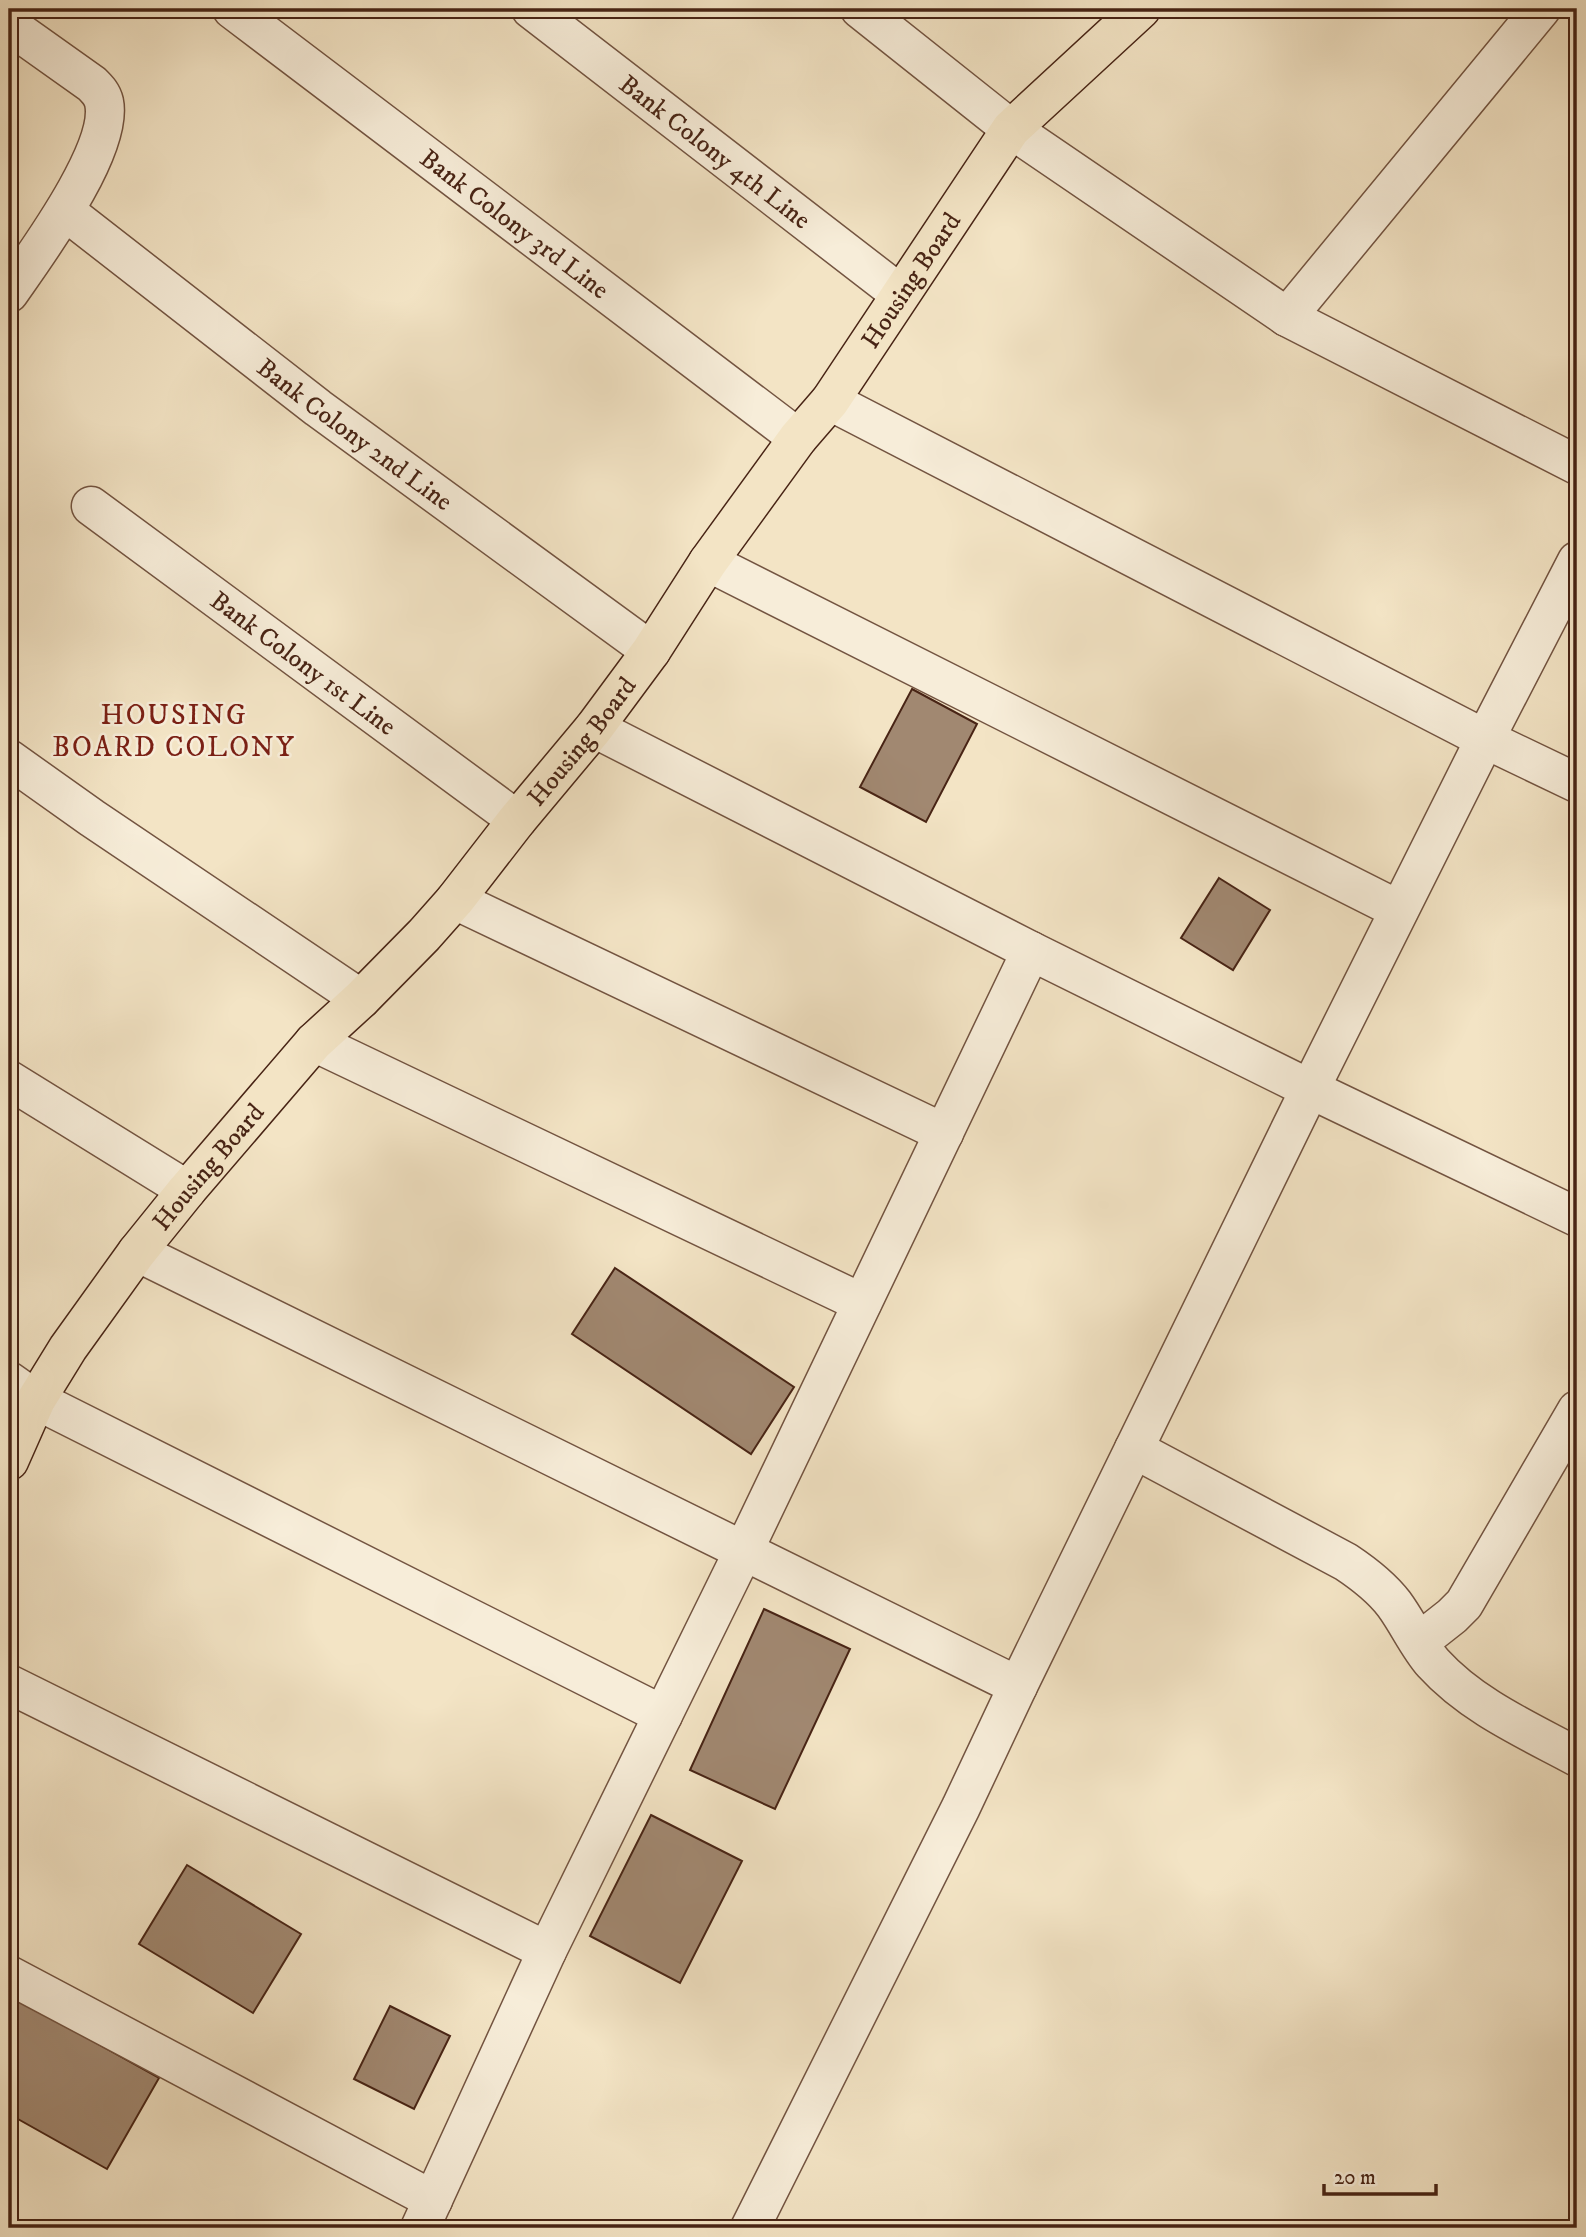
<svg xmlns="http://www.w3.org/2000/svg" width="1586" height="2237" font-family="'IM FELL DW Pica',serif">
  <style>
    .building { fill: #a18871; stroke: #482415; stroke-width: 2 }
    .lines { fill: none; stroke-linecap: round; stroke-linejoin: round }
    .minor-casing { stroke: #735441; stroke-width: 41 }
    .major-casing { stroke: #482415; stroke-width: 41 }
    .minor { stroke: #f7edd9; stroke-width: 38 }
    .major { stroke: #f3e4c5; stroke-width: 38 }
    .labels { text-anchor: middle; stroke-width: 5; stroke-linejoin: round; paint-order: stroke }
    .street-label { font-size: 26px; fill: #482415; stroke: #f7edd9 }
    .neighbourhood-label { font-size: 28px; letter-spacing: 2px; fill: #7a1f14; stroke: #f7edd9 }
  </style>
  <rect width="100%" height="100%" fill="#f3e4c5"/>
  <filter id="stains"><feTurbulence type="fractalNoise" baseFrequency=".00286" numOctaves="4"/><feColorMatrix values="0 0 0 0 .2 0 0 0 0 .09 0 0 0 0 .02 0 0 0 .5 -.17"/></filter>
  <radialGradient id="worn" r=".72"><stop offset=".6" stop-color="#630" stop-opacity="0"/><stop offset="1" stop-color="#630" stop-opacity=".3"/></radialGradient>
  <!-- building -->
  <path class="building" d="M912 689 977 724 926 822 860 787Z
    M1219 878 1270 910 1233 970 1181 938Z
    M615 1268 794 1387 751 1454 572 1334Z
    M764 1609 850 1649 775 1809 690 1770Z
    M651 1815 742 1861 680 1983 590 1936Z
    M187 1865 301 1934 253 2013 139 1944Z
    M9 1994 159 2078 107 2169 9 2114Z
    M390 2006 450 2036 414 2109 354 2079Z"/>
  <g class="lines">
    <defs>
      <g id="minor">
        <path id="s1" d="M232 9 798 438"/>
        <path id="s2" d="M531 9 900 294"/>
        <path d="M860 9 1011 129 1287 317 1577 465"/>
        <path d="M9 25 92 84C98 90 102 94 104 102 114 149 36 254 9 293"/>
        <path id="s3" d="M65 211 318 408 651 651"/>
        <path d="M1287 317 1541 9"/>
        <path d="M830 401 1485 739 1577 783"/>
        <path id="s4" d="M91 506 517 820"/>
        <path d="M708 562 1399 910"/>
        <path d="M594 728 1031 951 1310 1089 1577 1217"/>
        <path d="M9 759 92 818 361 999"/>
        <path d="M455 900 944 1133"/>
        <path d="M314 1042 862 1303"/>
        <path d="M9 1080 187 1190"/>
        <path d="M137 1252 1018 1686"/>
        <path d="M9 1381 36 1400 663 1715"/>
        <path d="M1134 1449 1346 1562C1364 1574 1381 1587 1394 1604 1408 1623 1418 1646 1433 1663 1472 1706 1527 1730 1577 1757"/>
        <path d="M1419 1642 1452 1616 1464 1604 1577 1410"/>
        <path d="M9 1684 547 1951"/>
        <path d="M9 1975 433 2200"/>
        <path d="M420 2228 547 1951 744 1550 1031 951"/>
        <path d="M750 2228 961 1807 1018 1686 1310 1089 1485 739 1577 561"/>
      </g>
      <g id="major">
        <path id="s5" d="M9 1461 36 1400 68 1348 137 1252 187 1190 314 1042 361 999 424 935 455 900 517 820 594 728 651 651 708 562 798 438 830 401 1011 129 1141 9"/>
      </g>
    </defs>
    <!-- minor casing -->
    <use href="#minor" class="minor-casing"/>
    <!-- major casing -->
    <use href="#major" class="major-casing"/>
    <!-- minor -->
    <use href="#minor" class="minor"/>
    <!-- major -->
    <use href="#major" class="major"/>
  </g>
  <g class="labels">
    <!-- street labels -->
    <g class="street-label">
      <text dy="9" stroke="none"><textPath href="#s2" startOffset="233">Bank Colony 4th Line</textPath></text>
      <text dy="9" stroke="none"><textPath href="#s1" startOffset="355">Bank Colony 3rd Line</textPath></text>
      <text dy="9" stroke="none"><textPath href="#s5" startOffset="1491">Housing Board</textPath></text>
      <text dy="9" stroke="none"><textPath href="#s3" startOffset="366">Bank Colony 2nd Line</textPath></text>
      <text dy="9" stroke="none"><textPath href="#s4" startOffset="264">Bank Colony 1st Line</textPath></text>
      <text dy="9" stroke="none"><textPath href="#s5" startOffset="924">Housing Board</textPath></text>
      <text dy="9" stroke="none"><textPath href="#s5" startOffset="357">Housing Board</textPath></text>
    </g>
    <!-- neighbourhood labels -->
    <g class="neighbourhood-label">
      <text x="174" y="724">HOUSING<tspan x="174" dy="32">BOARD COLONY</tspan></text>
    </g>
  </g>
  <!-- margin -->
  <rect width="1586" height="2237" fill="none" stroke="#f3e4c5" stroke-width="35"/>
  <rect x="10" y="10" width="1565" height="2216" fill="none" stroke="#482415" stroke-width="3.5"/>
  <rect x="18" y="18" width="1551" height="2202" fill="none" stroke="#482415" stroke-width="2"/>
  <!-- scale -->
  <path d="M1324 2184v10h112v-10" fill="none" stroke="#482415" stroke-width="3.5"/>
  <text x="1334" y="2184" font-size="21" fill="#482415" stroke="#f7edd9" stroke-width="5" paint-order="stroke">20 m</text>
  <rect width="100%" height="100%" filter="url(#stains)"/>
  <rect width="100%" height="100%" fill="url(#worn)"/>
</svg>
